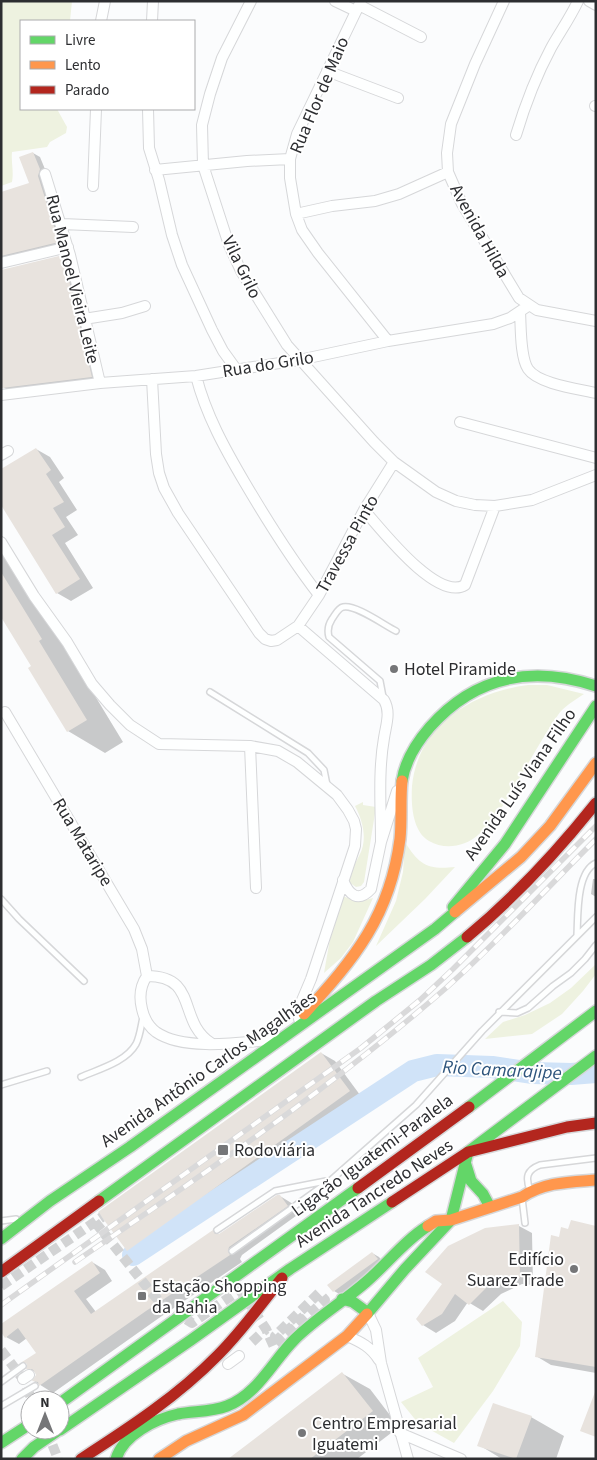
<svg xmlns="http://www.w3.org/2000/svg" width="597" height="1460" font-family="'Source Sans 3',sans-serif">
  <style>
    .green { fill: #eef2e0 }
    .shadow { fill: #0003 }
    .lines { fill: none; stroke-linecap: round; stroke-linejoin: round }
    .river { stroke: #d0e3f8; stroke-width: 22 }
    .building { fill: #e8e3de }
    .street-tunnel { stroke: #d2d3d4; stroke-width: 10; stroke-dasharray: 10 5; stroke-linecap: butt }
    .lane-casing { stroke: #d6d7d9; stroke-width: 8 }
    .street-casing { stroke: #d6d7d9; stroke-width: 12 }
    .fast-casing { stroke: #d6d7d9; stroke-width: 14 }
    .slow-casing { stroke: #d6d7d9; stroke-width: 14 }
    .jam-casing { stroke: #d6d7d9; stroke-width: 14 }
    .lane { stroke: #feffff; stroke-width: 5 }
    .street { stroke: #feffff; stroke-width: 10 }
    .fast { stroke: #63d668; stroke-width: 11 }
    .slow { stroke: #ff974d; stroke-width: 11 }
    .jam { stroke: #b3261e; stroke-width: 11 }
    .rail-casing { stroke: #d9d9da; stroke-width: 5.5 }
    .rail { stroke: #fff; stroke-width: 4; stroke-dasharray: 11; stroke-linecap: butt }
    .poi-dot { fill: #757678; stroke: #fff; stroke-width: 2 }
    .labels { text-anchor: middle; stroke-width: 4; stroke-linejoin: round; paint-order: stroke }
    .street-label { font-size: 18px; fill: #2d2e31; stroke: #fff }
    .poi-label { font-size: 18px; fill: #2d2e31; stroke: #fff; text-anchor: start }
    .water-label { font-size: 19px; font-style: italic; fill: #2d547c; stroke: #fff }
  </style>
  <rect width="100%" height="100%" fill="#fbfcfd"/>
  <!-- green -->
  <path class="green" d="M1 1H72L70 21H21V109H57L67 127 66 133 50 142 47 147 12 152C11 163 14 172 12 182L1 186Z
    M528 685H547L584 694C575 700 563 707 558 715 542 738 529 763 514 787 504 804 494 822 478 835 465 847 444 850 429 841 412 831 411 804 412 786 418 725 473 692 528 685Z
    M363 802V805L376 807 364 882 361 886 356 887 350 883 348 877C351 869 356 863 359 856 368 840 363 821 355 806Z
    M405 842C419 865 428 870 455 867L425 899 376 946 396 901 403 872Z
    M343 896 357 902 373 898 353 942 341 958 324 973 331 933Z
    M596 964V974L583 991 562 1014 532 1034 485 1039 503 1022 525 1015 550 1003 571 988Z
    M503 1301 522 1322 520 1346 493 1391 454 1443 418 1423 401 1402 433 1387 418 1358Z"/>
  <!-- shadow -->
  <path class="shadow" d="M33 153 40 157 47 174 65 246 1 265V271V193L30 184Z
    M63 257 70 261 98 381 10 391 3 387V376H1V271Z
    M36 449 50 457 64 478 59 482 77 510 66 517 78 535 65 543 93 588 71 601 57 593Z
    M1 534 78 661 75 663 123 742 105 753 68 731 33 666 1 614Z
    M593 879H596V897L591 894Z
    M321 1053 335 1061 363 1099 141 1258 127 1250Z
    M280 1196 293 1204 300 1213 242 1255 240 1259 242 1262 159 1318 53 1393 34 1381 37 1373 28 1368 37 1353 27 1338 19 1344 6 1337 92 1262 105 1270 112 1281 86 1299 96 1312 213 1231 219 1235Z
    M519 1226 532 1233 533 1285 522 1284 501 1294 483 1311 468 1302 455 1321 436 1333 423 1325 418 1318 486 1229Z
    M596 1227V1373L551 1365 536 1356 560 1238 569 1231Z
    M372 1253 379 1257 384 1263 341 1295 334 1291Z
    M343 1374 370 1389 399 1427 357 1459H237Z
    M531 1417 564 1436 556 1459H502L479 1445Z"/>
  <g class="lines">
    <!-- river -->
    <path class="river" d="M133 1255 413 1071 437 1065 492 1067 533 1073 571 1074 596 1072"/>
  </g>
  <!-- building -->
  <path class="building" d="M33 152 40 169 38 176 59 242 1 256V192L29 183 19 157Z
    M63 255 92 377 2 388 1 270Z
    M36 448 51 470 46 474 64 502 53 508 65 527 52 535 80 579 56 594 1 505V469Z
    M1 572 42 639 39 641 87 720 67 732 28 668 31 666 1 617Z
    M321 1052 350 1091 127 1251 98 1212Z
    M277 1195H280L288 1206 229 1247 228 1251 230 1255 146 1311 39 1386 38 1382 32 1381 36 1375 34 1371 32 1369H26L27 1364 22 1362 36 1353 18 1328 5 1338 1 1332V1324L92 1261 100 1273 74 1291 91 1314 213 1230 215 1234H219Z
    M571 1220 596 1226V1367L535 1357 551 1235 559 1237 561 1227 568 1229Z
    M519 1224 520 1278 509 1277 487 1287 469 1305 455 1294 442 1314 422 1326 416 1319 442 1284 425 1272 448 1246 485 1228Z
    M372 1252 378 1259 333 1292 327 1285Z
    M342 1372 373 1411 310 1459H228Z
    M595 1392 596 1393V1437L580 1431Z
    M493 1403 532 1416 516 1459 477 1446Z"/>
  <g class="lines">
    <!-- street-tunnel -->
    <path class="street-tunnel" d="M95 1222 151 1292 163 1305 192 1323 240 1290 266 1329 274 1347 325 1300 319 1293 275 1336 278 1339 306 1314
      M1 1286 102 1217
      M252 1342 266 1329
      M1 1350 23 1379 32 1400
      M47 1431 58 1459"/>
    <defs>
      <path id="lane" d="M210 692 308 753 324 770 327 785
        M383 697 380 681 329 637C327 630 328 625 332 619 335 615 338 608 343 607 355 604 384 625 396 631
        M1 899 19 919 84 981
        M577 935C578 916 576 872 596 863
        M499 1012 517 1013 528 1008 553 986 571 973 585 959 596 945
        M81 1077C99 1069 126 1062 136 1044 140 1036 141 1026 143 1017
        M1 1085 47 1071
        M530 1190C525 1177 527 1170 540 1165L596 1158
        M522 1198 525 1223
        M1 1221 16 1219
        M217 1230 275 1191 326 1181
        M232 1251 331 1180 416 1105 482 1031 596 917
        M1 1382 23 1366
        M1 1406 35 1386"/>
      <path id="street" d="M251 1 222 58 210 94 202 125 203 165 229 245 241 271 287 345 374 442 394 462 436 492 456 501 475 505 495 506 532 500 596 475
        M335 1 356 11
        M361 1 297 134 290 159V178L296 214 302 230 318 253 388 341
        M504 1 475 64 451 124 447 153 448 172 462 204 519 298 537 310 596 321
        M589 1 596 5
        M359 5 421 37
        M101 21 105 1
        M152 21 153 1
        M327 71 398 98
        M595 106H596
        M148 109 149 148 159 180 172 235 182 265 212 330 223 351 236 369
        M516 135C525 105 536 76 551 48 560 32 570 18 578 1
        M155 170 247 161 290 159
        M45 174 70 255 100 383
        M93 186 96 109
        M296 214 332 206 375 201 399 194 448 172
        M62 224 133 227
        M1 263 68 247
        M520 312C521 327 520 357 528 369 538 384 579 389 596 393
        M84 319 122 313 145 306
        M196 376C206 415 225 449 245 483 268 522 291 559 319 595
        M152 379 156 454 159 473 164 488 178 513 259 633 265 639 271 641 277 640 298 626 319 595 364 510 394 462
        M1 395 100 383 196 376 299 360 388 341 493 324 510 318 528 306
        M460 422 596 458
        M1 455 8 451
        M364 510C381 529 437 602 465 585L495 506
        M1 542 34 596 67 642 92 684 110 705 130 725 159 744 250 746 278 751 297 762 337 795 348 810 354 821 356 829 355 846 311 979 300 1005 299 1019
        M298 626 384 700C391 712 386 725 384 738 378 772 381 808 381 842
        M5 712 134 929 142 949 147 976C140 986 139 997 142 1009 144 1018 148 1026 156 1032 185 1052 244 1042 278 1039
        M250 746 256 888
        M343 880C349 895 358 903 371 889L381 842 397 791
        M147 976C199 976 177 1021 211 1043
        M368 1313 376 1330 381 1363 408 1459
        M347 1336C361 1342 371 1347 379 1360
        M228 1364 239 1356
        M23 1379 29 1375
        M400 1433 461 1459"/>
      <path id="fast" d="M402 781C405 761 417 742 430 727 475 676 532 665 596 686
        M453 907 505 844 596 706
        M469 1107 596 1011
        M466 1165 471 1181 483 1194 490 1207
        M99 1201 376 1001 431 965 467 937
        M451 1220 468 1152 596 1056
        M1 1239 50 1201 130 1147 435 929 455 912
        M342 1299 353 1302 368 1313
        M367 1314 405 1269 451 1220
        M60 1403 358 1188
        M60 1430 191 1340 290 1269 392 1202
        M1 1443 30 1424
        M22 1459 34 1447 59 1430
        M116 1459C123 1435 155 1419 178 1414 194 1411 211 1412 227 1406 257 1395 273 1361 294 1340 316 1318 343 1302 366 1282 387 1264 404 1241 428 1226"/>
      <path id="slow" d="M455 912 521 857 550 826 596 763
        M304 1014C355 958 390 916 400 839 402 819 400 800 402 781
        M428 1226 436 1221 451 1220 522 1197C544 1182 571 1182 596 1180
        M159 1459 186 1441 243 1415 347 1336 367 1314"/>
      <path id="jam" d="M467 937C515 897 557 852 596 803
        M358 1188 469 1107
        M392 1202 468 1152 567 1127 596 1123
        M1 1272 99 1201
        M81 1459C129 1428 178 1396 218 1355 242 1331 261 1304 282 1278"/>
    </defs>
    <!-- lane casing -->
    <use href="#lane" class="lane-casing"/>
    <!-- street casing -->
    <use href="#street" class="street-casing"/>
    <!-- fast casing -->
    <use href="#fast" class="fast-casing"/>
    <!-- slow casing -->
    <use href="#slow" class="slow-casing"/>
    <!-- jam casing -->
    <use href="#jam" class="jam-casing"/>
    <!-- lane -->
    <use href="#lane" class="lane"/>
    <!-- street -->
    <use href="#street" class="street"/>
    <!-- fast -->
    <use href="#fast" class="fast"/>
    <!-- slow -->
    <use href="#slow" class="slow"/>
    <!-- jam -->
    <use href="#jam" class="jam"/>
    <defs>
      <path id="rail" d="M75 1262C202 1175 330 1089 446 988 498 942 546 889 596 839
        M1 1305 361 1048 420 1000 453 969 596 826"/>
    </defs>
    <!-- rail casing -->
    <use href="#rail" class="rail-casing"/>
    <!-- rail -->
    <use href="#rail" class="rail"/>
  </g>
  <!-- markers -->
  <g class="poi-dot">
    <circle cx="394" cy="669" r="5"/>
    <rect x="217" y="1144" width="12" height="12" rx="2.5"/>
    <circle cx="574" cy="1269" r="5"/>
    <rect x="137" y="1291" width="10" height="10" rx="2.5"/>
    <circle cx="302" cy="1433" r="5"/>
  </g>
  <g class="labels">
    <!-- street labels -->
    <g class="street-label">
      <text transform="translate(319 95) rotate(-67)" y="6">Rua Flor de Maio</text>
      <text transform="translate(480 231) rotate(61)" y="6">Avenida Hilda</text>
      <text transform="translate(242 267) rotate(64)" y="6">Vila Grilo</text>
      <text transform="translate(73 279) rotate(76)" y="6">Rua Manoel Vieira Leite</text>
      <text transform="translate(268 364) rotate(-9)" y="6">Rua do Grilo</text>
      <text transform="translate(347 544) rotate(-61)" y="6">Travessa Pinto</text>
      <text transform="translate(520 784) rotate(-55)" y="6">Avenida Luís Viana Filho</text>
      <text transform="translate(83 842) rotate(59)" y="6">Rua Mataripe</text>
      <text transform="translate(208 1069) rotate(-35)" y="6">Avenida Antônio Carlos Magalhães</text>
      <text transform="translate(372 1155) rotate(-36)" y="6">Ligação Iguatemi-Paralela</text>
      <text transform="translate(374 1193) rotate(-33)" y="6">Avenida Tancredo Neves</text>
    </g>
    <!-- poi labels -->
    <g class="poi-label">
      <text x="404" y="675">Hotel Piramide</text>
      <text x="234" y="1156">Rodoviária</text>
      <text x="564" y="1265" text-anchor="end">Edifício<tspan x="564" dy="21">Suarez Trade</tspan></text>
      <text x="152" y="1292">Estação Shopping<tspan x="152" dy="21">da Bahia</tspan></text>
      <text x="312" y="1429">Centro Empresarial<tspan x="312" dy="21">Iguatemi</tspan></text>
    </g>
    <!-- water labels -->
    <g class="water-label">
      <text transform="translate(502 1069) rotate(3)" y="7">Rio Camarajipe</text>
    </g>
  </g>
  <!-- border -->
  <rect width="597" height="1460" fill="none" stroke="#2d2e31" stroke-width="5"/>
  <!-- legend -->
  <rect x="20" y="20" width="175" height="90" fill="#ffffff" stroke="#ababad"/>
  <rect x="30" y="36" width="25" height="8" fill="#63d668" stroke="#ababad"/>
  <text x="65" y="45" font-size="15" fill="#2d2e31">Livre</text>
  <rect x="30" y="61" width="25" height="8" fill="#ff974d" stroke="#ababad"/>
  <text x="65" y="70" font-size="15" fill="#2d2e31">Lento</text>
  <rect x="30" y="86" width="25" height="8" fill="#b3261e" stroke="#ababad"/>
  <text x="65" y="95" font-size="15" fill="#2d2e31">Parado</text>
  <!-- north arrow -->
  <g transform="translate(45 1415)"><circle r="24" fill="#ffffff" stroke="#ababad"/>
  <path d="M0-4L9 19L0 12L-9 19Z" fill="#757678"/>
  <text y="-8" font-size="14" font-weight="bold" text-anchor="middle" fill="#2d2e31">N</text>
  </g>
</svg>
